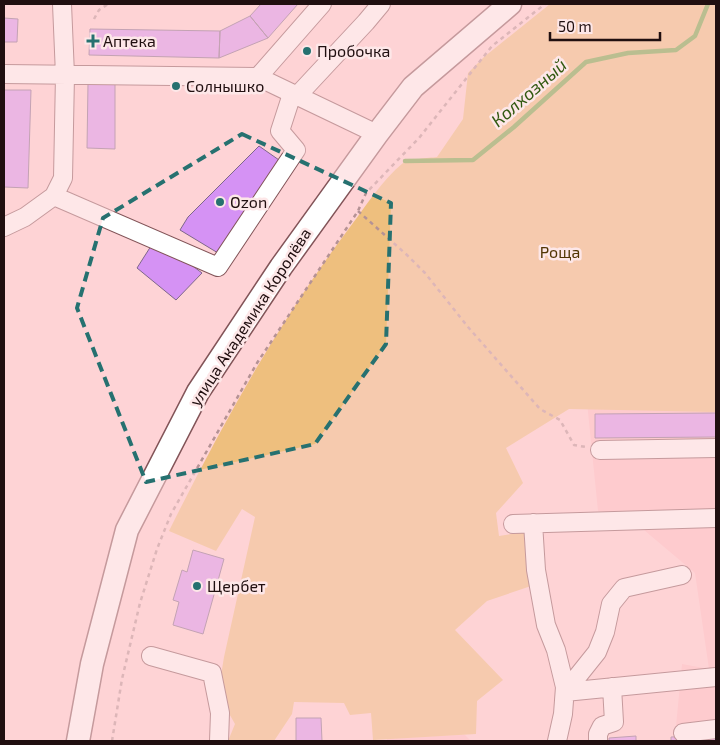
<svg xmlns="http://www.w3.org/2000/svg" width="720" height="745" font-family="'Exo 2',sans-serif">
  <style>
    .built { fill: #fec1c5 }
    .green { fill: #eebf7e }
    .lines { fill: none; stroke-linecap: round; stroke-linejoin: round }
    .stream { stroke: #68a53c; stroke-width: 4.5 }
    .building { fill: #d592f4; stroke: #7e678a }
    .minor-casing { stroke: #825458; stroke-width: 20 }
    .major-casing { stroke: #825458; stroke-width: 25 }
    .path { stroke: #b59295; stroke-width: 2.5; stroke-dasharray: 4 4; stroke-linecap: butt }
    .minor { stroke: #fff; stroke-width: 18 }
    .major { stroke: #fff; stroke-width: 22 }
    .marked { fill: none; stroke: #267170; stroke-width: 4; stroke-dasharray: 10 6; stroke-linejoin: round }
    .poi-dot { fill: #267170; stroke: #fde7e8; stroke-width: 2 }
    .labels { text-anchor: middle; stroke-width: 5; stroke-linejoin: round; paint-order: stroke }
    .poi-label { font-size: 16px; fill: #200f10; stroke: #fde7e8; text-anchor: start }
    .park-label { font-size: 16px; fill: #513503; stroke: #fde7e8 }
    .street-label { font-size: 16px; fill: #200f10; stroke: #fde7e8 }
    .water-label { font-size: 18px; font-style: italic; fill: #335a12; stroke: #fde7e8 }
  </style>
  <rect width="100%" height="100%" fill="#fed3d6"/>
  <!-- built -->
  <path class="built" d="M587 402 716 404V722L676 726 682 664 709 669 695 573 625 514 598 511Z
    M465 735 471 741H387V737Z"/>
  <!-- green -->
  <path class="green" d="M550 4H716V412L569 409 506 448 523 483 496 513 499 536 524 532 531 586 487 601 455 630 503 680 477 701 476 734 373 740 371 713 350 715 344 703 294 702 292 714 274 741H228L235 724 218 694 224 657 255 517 242 509 216 551 169 531C221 426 279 321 350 227 366 206 382 180 403 163 409 159 429 158 437 157L463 119 468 73 484 57Z"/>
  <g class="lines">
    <!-- stream -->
    <path class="stream" d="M405 161 473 160 514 127 586 62 628 53 676 50 695 36 708 4"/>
  </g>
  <!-- building -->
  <path class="building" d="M261 4H298L268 38 250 16Z
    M250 16 268 38 219 58 220 31Z
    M4 18 18 19 17 42H4Z
    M90 29 220 31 219 58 89 55Z
    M88 83H115V149L87 148Z
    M4 90H31L28 188 4 187Z
    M259 146 279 160 218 253 180 230 188 217Z
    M165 245 202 273 176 300 137 268 151 246Z
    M716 413V437L595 438V414Z
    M193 550 224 559 203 634 173 625 179 602 173 600 182 570 187 572Z
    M296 718H321L322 741H296Z
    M716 735V741H671V737Z
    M636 736V741H609V738Z"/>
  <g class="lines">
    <defs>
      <path id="minor" d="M4 74 258 77 377 134
        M258 77 322 4
        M297 96 366 22 381 4
        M54 196 218 267 296 150 280 131 292 94
        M4 227 25 217 54 196 63 178 65 75 62 4
        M600 450 716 448
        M533 523 536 570 546 625 556 650 565 687 563 714 557 741
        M513 524 716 518
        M151 656 212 673 220 713 219 741
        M565 692 597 652 605 632 611 604 624 588 682 575
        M565 692 716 677
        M683 733 716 729
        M598 741V734L602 726 614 722 612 687"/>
      <path id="major" d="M78 741 92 664 127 530 198 392 281 267 377 134 413 87 510 4"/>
    </defs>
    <!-- minor casing -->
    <use href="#minor" class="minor-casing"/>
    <!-- major casing -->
    <use href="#major" class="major-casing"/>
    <!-- path -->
    <path class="path" d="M94 19 99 10 108 4
      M358 211 407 255 425 273 468 327 540 409 560 420 574 445 586 447
      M112 741 122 679 140 603 157 549 171 514 257 363 358 211 366 193 419 138 492 46 545 4"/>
    <!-- minor -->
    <use href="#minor" class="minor"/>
    <!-- major -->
    <use href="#major" class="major"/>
  </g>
  <!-- marked area -->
  <path d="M0 0H720V745H0ZM242 134 391 203 386 344 315 444 146 482 77 308 103 218Z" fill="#fed3d6" fill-opacity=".55" fill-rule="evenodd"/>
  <path class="marked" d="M242 134 391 203 386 344 315 444 146 482 77 308 103 218Z"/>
  <!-- markers -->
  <g class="poi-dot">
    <path d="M90.5 33.5h5v5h5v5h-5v5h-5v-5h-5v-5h5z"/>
    <circle cx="307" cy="51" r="5"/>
    <circle cx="176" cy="86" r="5"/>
    <circle cx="220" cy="202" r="5"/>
    <circle cx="197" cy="586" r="5"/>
  </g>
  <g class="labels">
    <!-- poi labels -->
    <g class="poi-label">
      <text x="103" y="47">Аптека</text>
      <text x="317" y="57">Пробочка</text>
      <text x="186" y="92">Солнышко</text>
      <text x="230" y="208">Ozon</text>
      <text x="207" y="592">Щербет</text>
    </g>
    <!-- park labels -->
    <g class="park-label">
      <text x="560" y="258">Роща</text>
    </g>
    <!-- street labels -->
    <g class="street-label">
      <text transform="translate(250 317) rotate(-57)" y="6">улица Академика Королёва</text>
    </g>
    <!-- water labels -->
    <g class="water-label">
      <text transform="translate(529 93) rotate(-41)" y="6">Колхозный</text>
    </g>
  </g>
  <!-- border -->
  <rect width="720" height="745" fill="none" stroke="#200f10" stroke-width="10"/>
  <!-- scale -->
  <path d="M550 32v8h110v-8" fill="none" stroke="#200f10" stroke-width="2.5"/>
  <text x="558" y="32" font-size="15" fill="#200f10" stroke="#fde7e8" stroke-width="4" paint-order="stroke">50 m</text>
</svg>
